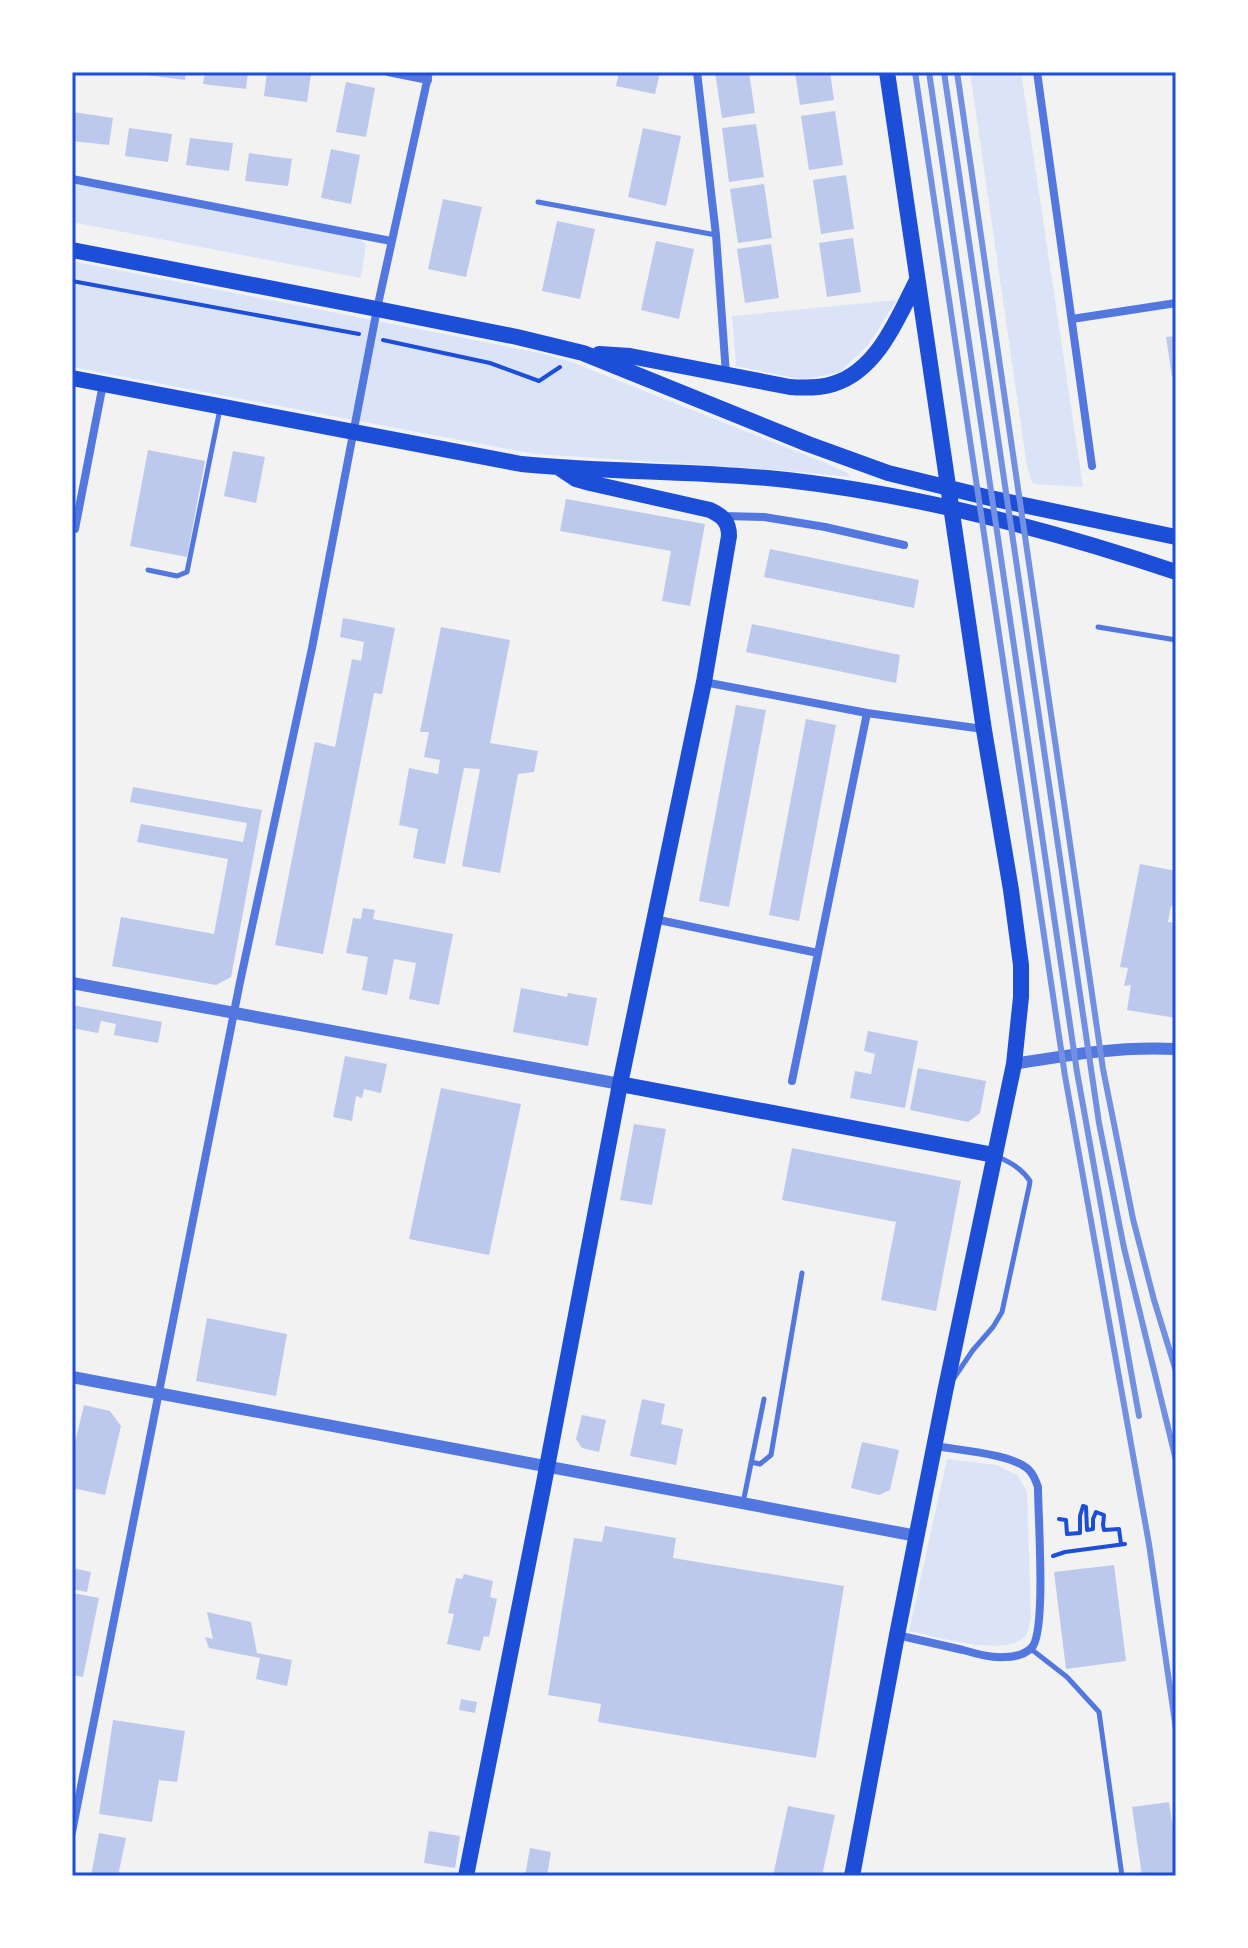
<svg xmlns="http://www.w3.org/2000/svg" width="1248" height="1948" font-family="'Varela Round',sans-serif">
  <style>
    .green { fill: #dbe4f7 }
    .building { fill: #bdc9ec }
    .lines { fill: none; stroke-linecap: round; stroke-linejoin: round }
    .path { stroke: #1d4ed8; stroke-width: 4 }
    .service { stroke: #5277de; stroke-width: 5 }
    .minor { stroke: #5277de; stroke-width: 8 }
    .tertiary { stroke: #5277de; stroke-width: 12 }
    .primary { stroke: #1d4ed8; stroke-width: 16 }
    .rail { stroke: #7290e2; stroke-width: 6 }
    .neatline { fill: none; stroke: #1d4ed8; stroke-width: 3 }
  </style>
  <rect width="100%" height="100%" fill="#f2f2f2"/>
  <!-- green -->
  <path class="green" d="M970 72H1021L1083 487 1033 484 1027 467Z
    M72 182 360 239 366 245 361 278 72 222Z
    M72 261 540 353 569 361 823 462 848 473 850 477 778 470 534 454 72 367Z
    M897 300 868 345 840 372 803 380 736 366 732 316Z
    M947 1459 997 1465 1017 1475 1027 1491 1031 1617C1030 1622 1029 1631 1026 1635 1008 1659 934 1636 909 1631Z"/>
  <!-- building -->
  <path class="building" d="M139 72H186L185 80 139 74Z
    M205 72H248L246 89 203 84Z
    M267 72 311 74 307 102 264 96Z
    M619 72H660L655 94 616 86Z
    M715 72H749L755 113 722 118Z
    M795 72H830L834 100 800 105Z
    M346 82 375 88 366 137 336 132Z
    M835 111 843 165 809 170 801 116Z
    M72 112 113 118 109 145 72 141Z
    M756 124 764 177 729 182 722 128Z
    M129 128 172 134 168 162 125 156Z
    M643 128 681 136 666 206 628 197Z
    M190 138 233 143 229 171 186 165Z
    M331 149 360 155 351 204 321 198Z
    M249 153 292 159 288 186 245 181Z
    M846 175 854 229 821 234 813 180Z
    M764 184 772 238 738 243 730 189Z
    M443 199 482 207 466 277 428 269Z
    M557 221 595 229 580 299 542 291Z
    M853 238 861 292 827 297 819 243Z
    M656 241 694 249 679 319 641 310Z
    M771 244 779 298 745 303 737 249Z
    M1176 336V377H1172L1166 337Z
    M148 450 205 461 187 557 130 546Z
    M233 451 265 457 256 503 224 496Z
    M566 499 705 524 690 606 662 601 671 551 560 531Z
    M770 549 919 580 914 608 764 577Z
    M343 618 395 628 382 694 374 693 323 954 275 945 315 742 335 747 352 659 361 661 364 642 340 637Z
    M752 624 900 655 896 683 746 652Z
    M441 627 510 640 490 743 538 751 534 772 518 774 500 873 462 866 480 769 464 768 445 864 413 858 418 829 399 825 409 768 438 774 440 760 424 757 429 732H420Z
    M736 705 766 710 729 907 699 901Z
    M806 719 836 725 799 921 769 915Z
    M133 787 262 810 231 977 216 985 112 966 121 917 214 934 228 859 137 842 141 824 243 842 247 823 130 802Z
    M1140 864 1176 871V907L1171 906 1168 922 1176 923V1018L1127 1010 1131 985 1124 986 1128 968 1120 967Z
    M363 908 375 910 373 919 453 934 439 1005 409 999 416 963 394 959 387 995 362 990 368 957 346 953 353 918 361 919Z
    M521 988 567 997 568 993 597 998 588 1046 513 1032Z
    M72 1005 162 1022 158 1043 114 1035 116 1024 101 1021 98 1033 72 1028Z
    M868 1031 918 1041 905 1108 850 1098 855 1071 871 1074 875 1054 864 1051Z
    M345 1056 387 1064 381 1093 364 1089 362 1098 356 1096 352 1121 333 1117Z
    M918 1068 986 1081 980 1113 968 1122 910 1110Z
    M441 1088 521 1104 489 1255 409 1239Z
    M634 1124 666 1129 652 1205 620 1200Z
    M792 1148 961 1181 936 1311 881 1300 896 1222 782 1200Z
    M207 1318 287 1334 276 1396 196 1381Z
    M642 1399 665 1404 661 1424 683 1429 676 1465 630 1456Z
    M84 1405 110 1411 121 1426 105 1495 72 1488V1455Z
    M582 1415 606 1420 599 1452 582 1448 576 1439Z
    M862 1442 899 1450 890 1490 879 1495 851 1488Z
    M605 1526 676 1538 673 1558 844 1586 816 1758 598 1722 601 1704 548 1695 574 1538 602 1542Z
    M1114 1565 1126 1661 1066 1669 1054 1572Z
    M72 1568 91 1572 87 1592 72 1589Z
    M464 1574 493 1581 490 1597 497 1599 489 1637 484 1636 480 1651 447 1644 454 1614 448 1613 456 1578 462 1579Z
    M72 1593 99 1598 83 1677 72 1675Z
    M207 1612 251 1622 257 1653 292 1660 287 1686 256 1679 260 1658 209 1648 205 1637 213 1639Z
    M461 1699 477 1702 475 1713 459 1710Z
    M113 1720 185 1731 177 1782 159 1780 152 1822 99 1814Z
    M1169 1802 1176 1848V1876H1142L1132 1807Z
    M788 1806 835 1815 822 1876H773Z
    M429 1831 460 1836 455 1868 424 1863Z
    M99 1833 126 1838 118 1876H91Z
    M530 1848 551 1852 547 1876H525Z"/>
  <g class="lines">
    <!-- path -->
    <path class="path" d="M72 281 359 334
      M383 340 490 363 539 381 560 367
      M1059 1519 1066 1520 1067 1534 1080 1533V1516L1083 1506 1086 1507 1087 1530 1093 1529V1519L1096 1512 1104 1515 1103 1525 1104 1530 1119 1529 1121 1544
      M1053 1556 1065 1552 1125 1544"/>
    <!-- service -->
    <path class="service" d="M538 202 716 235
      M148 570 177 576 187 572 220 409
      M1098 627 1176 640
      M954 1378 973 1350 993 1327 1002 1312 1029 1187 1030 1181C1021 1168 1010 1162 996 1156
      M751 1462 760 1464 771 1455 802 1273
      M743 1503 764 1399
      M1031 1649 1067 1677 1099 1712 1122 1876"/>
    <!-- minor -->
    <path class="minor" d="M388 72 428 80
      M697 72 716 235 726 374
      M1037 72 1092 466
      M72 179 391 241
      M1072 319 1176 303
      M723 516 764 517 825 527 904 545
      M75 529 103 384
      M704 682 867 713 983 729
      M654 919 818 953
      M792 1081 867 713
      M897 1635C919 1640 941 1645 963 1650 977 1654 991 1658 1005 1657 1015 1657 1027 1654 1033 1646 1046 1625 1038 1517 1038 1487 1036 1481 1033 1474 1029 1470 1014 1454 957 1450 935 1446
      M72 1832 240 982 312 648 377 309 429 72"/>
    <!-- tertiary -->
    <path class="tertiary" d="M72 983 620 1084
      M1014 1064C1068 1055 1121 1046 1176 1049
      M72 1377 917 1536"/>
    <!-- primary -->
    <path class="primary" d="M72 250 377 309 517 337 583 353 808 444 888 473 990 498 1176 537
      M599 354 630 356 790 387C804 388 820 388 833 384 877 371 898 318 917 280
      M72 378 521 464C609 473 699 470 787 480 919 495 1051 530 1176 572
      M620 1084 994 1155
      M466 1876 543 1488 620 1084 704 682 729 536C729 522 723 516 710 510L590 483 576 479 558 467
      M852 1876 897 1635 945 1392 1014 1064 1021 997V965L1011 890 984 730 887 72"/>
    <!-- rail -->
    <path class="rail" d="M915 72 1065 1076 1149 1544 1176 1729
      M929 72 1077 1072 1139 1416
      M944 72 1099 1123 1124 1248 1176 1460
      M957 72 1103 1069 1133 1219 1154 1300 1176 1371"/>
  </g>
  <!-- border -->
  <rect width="1248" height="1948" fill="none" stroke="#ffffff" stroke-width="148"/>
  <rect x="74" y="74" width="1100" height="1800" class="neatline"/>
</svg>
